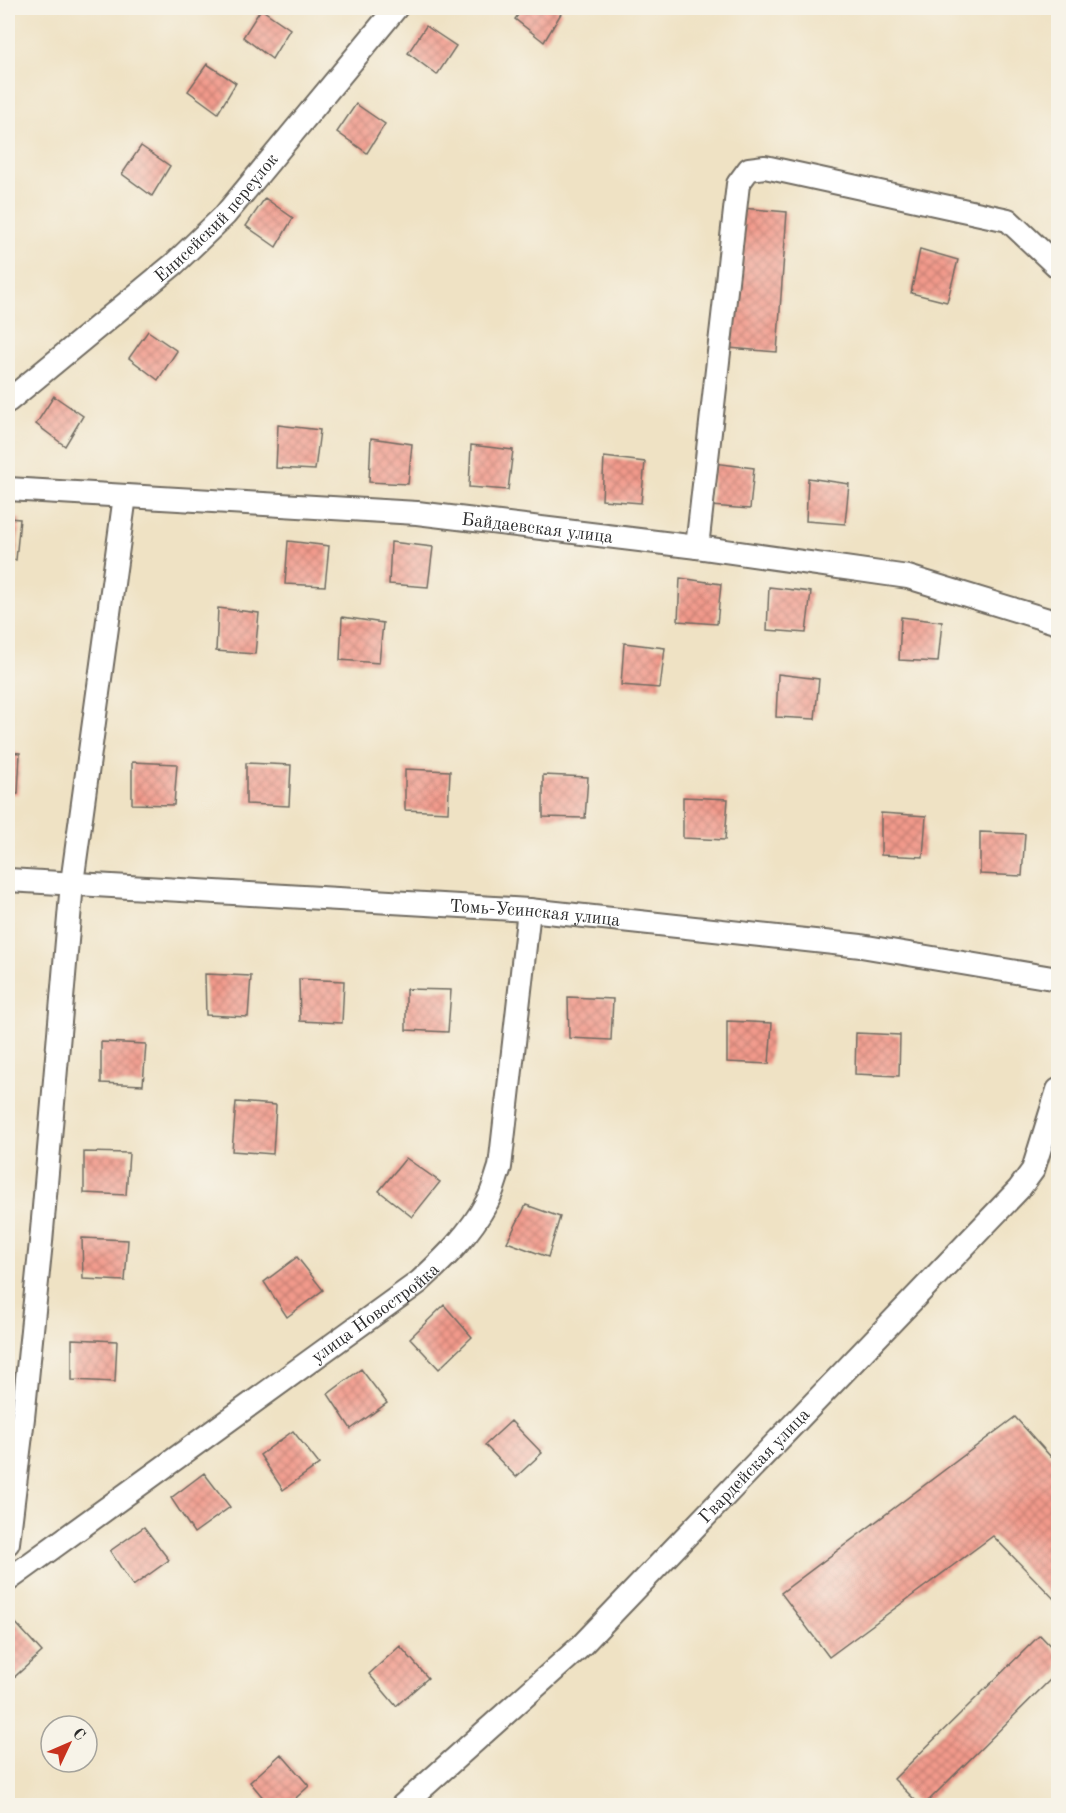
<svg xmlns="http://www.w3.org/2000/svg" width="1066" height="1813" font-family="'Old Standard TT',serif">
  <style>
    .building { fill: url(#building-cross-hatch) }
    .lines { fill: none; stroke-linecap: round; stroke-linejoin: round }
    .street-casing { stroke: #706b61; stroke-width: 26 }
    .street { stroke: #fff; stroke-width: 22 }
    .labels { text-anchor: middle; stroke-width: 5; stroke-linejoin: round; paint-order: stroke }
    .street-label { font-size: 18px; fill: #2b2b2b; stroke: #f7f3e8 }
  </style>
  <defs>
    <pattern id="building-cross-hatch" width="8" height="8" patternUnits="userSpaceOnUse" patternTransform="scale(1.5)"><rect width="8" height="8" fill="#f29a8b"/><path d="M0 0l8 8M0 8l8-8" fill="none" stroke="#c47e72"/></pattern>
  </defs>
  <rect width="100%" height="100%" fill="#f7f3e8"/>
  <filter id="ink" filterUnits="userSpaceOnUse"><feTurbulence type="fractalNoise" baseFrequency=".0167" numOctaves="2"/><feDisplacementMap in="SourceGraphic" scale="12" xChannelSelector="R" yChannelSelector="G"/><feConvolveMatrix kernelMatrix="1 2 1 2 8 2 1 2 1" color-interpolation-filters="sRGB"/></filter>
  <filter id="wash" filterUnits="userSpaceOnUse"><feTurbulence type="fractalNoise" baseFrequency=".008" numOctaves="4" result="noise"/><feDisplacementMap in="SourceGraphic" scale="24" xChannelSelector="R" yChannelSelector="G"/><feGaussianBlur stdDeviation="1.35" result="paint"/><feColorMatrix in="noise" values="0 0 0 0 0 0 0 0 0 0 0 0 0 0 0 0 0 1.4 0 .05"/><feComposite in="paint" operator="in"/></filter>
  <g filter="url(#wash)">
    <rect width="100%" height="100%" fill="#efe2c4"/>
    <g id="blocks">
      <!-- building -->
      <path class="building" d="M523 8H556L562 12 544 42 515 19Z
        M261 9 290 29 272 59 243 37Z
        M426 26 456 46 437 75 408 53Z
        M207 64 236 83 218 113 188 91Z
        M356 104 385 124 367 153 337 132Z
        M141 146 170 166 152 196 122 174Z
        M265 198 293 218 276 247 246 226Z
        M741 208 787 212 777 352 729 348Z
        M920 249 958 260 947 302 911 293Z
        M148 331 177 351 158 380 129 358Z
        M54 396 83 416 65 446 36 424Z
        M278 425 320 430 315 470 276 468Z
        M371 438 412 444 408 484 369 482Z
        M471 445 513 450 508 490 469 487Z
        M604 457 645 462 641 503 602 500Z
        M713 463 754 468 750 509 711 506Z
        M808 478 849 484 845 524 806 521Z
        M8 518 20 519 16 560 8 559Z
        M288 541 329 546 325 586 285 584Z
        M391 542 433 547 428 587 389 584Z
        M680 578 721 584 717 624 678 621Z
        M769 587 811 592 806 633 767 630Z
        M218 608 259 613 255 654 216 651Z
        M342 617 383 623 379 663 340 660Z
        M901 617 942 622 938 662 899 660Z
        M624 643 665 648 660 688 621 685Z
        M778 674 819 679 815 719 776 717Z
        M8 752 20 753 18 794H8Z
        M132 762 177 764 174 805 132 804Z
        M246 763 291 765 289 806 246 804Z
        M405 769 450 771 448 812 405 810Z
        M543 775 588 777 585 818 543 817Z
        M683 797 728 799 725 840 683 838Z
        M881 813 926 816 923 857 881 855Z
        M980 832 1025 834 1022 876 980 874Z
        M205 974 251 976 248 1017 206 1015Z
        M299 979 344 981 342 1023 300 1021Z
        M406 989 451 990 448 1032 406 1030Z
        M568 997 613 999 611 1040 569 1038Z
        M727 1021 772 1023 769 1064 727 1062Z
        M856 1033 900 1035 899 1076 855 1074Z
        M101 1042 146 1044 143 1085 101 1083Z
        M236 1102 276 1105 273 1154 232 1151Z
        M84 1152 129 1153 126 1195 84 1193Z
        M406 1158 440 1182 412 1217 379 1191Z
        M526 1205 560 1217 548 1257 507 1242Z
        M82 1238 128 1240 125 1281 83 1279Z
        M297 1257 323 1290 287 1317 264 1282Z
        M444 1305 472 1337 439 1369 410 1338Z
        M72 1339 117 1341 115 1382 72 1380Z
        M361 1369 387 1403 351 1429 328 1394Z
        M1015 1417 1051 1457 1058 1449V1603L993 1536 829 1657 781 1593Z
        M511 1421 542 1453 516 1477 485 1445Z
        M293 1431 319 1464 283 1490 260 1455Z
        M204 1473 230 1507 194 1533 171 1498Z
        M144 1527 169 1560 133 1586 110 1551Z
        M13 1620 42 1652 10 1681 8 1678V1626Z
        M1040 1635 1058 1654V1672L923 1806H921L894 1779Z
        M400 1646 428 1678 396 1706 369 1674Z
        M281 1754 309 1786 287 1806H270L250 1782Z"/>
    </g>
  </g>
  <g filter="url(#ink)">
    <use href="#blocks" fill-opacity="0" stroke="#706b61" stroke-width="1.5"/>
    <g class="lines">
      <defs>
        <g id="street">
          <path id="s1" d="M8 401 174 264 225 215 396 8"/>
          <path id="s2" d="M8 489 417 513 697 547 908 577 1058 623"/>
          <path d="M697 547 738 184 749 169 765 167 1008 220 1058 267"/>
          <path id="s3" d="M8 880 529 910 861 946 1058 979"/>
          <path d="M8 1543 23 1418 41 1242 72 883 125 496"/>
          <path id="s4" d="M8 1580 419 1282C445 1258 470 1234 487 1202 493 1192 496 1178 500 1167L529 910"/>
          <path id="s5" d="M402 1806 580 1647 1019 1189 1033 1170 1058 1090"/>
        </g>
      </defs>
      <!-- street casing -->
      <use href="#street" class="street-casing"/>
      <!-- street -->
      <use href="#street" class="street"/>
    </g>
  </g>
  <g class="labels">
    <!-- street labels -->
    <g class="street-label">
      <text dy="6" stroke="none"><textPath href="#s1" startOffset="278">Енисейский переулок</textPath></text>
      <text dy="6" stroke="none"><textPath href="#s2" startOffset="531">Байдаевская улица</textPath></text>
      <text dy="6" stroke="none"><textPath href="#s3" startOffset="528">Томь-Усинская улица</textPath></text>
      <text dy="6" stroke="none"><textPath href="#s4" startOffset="454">улица Новостройка</textPath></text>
      <text dy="6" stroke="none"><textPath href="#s5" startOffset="490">Гвардейская улица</textPath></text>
    </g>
  </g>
  <!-- margin -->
  <rect width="1066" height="1813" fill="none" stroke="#f7f3e8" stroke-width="30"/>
  <!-- north arrow -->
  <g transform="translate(69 1744) rotate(46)"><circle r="28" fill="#f7f3e8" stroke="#a5a39c" stroke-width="1.5"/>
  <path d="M0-4.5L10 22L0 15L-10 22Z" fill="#c8321e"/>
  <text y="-9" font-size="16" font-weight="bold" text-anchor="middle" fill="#2b2b2b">С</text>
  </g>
</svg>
